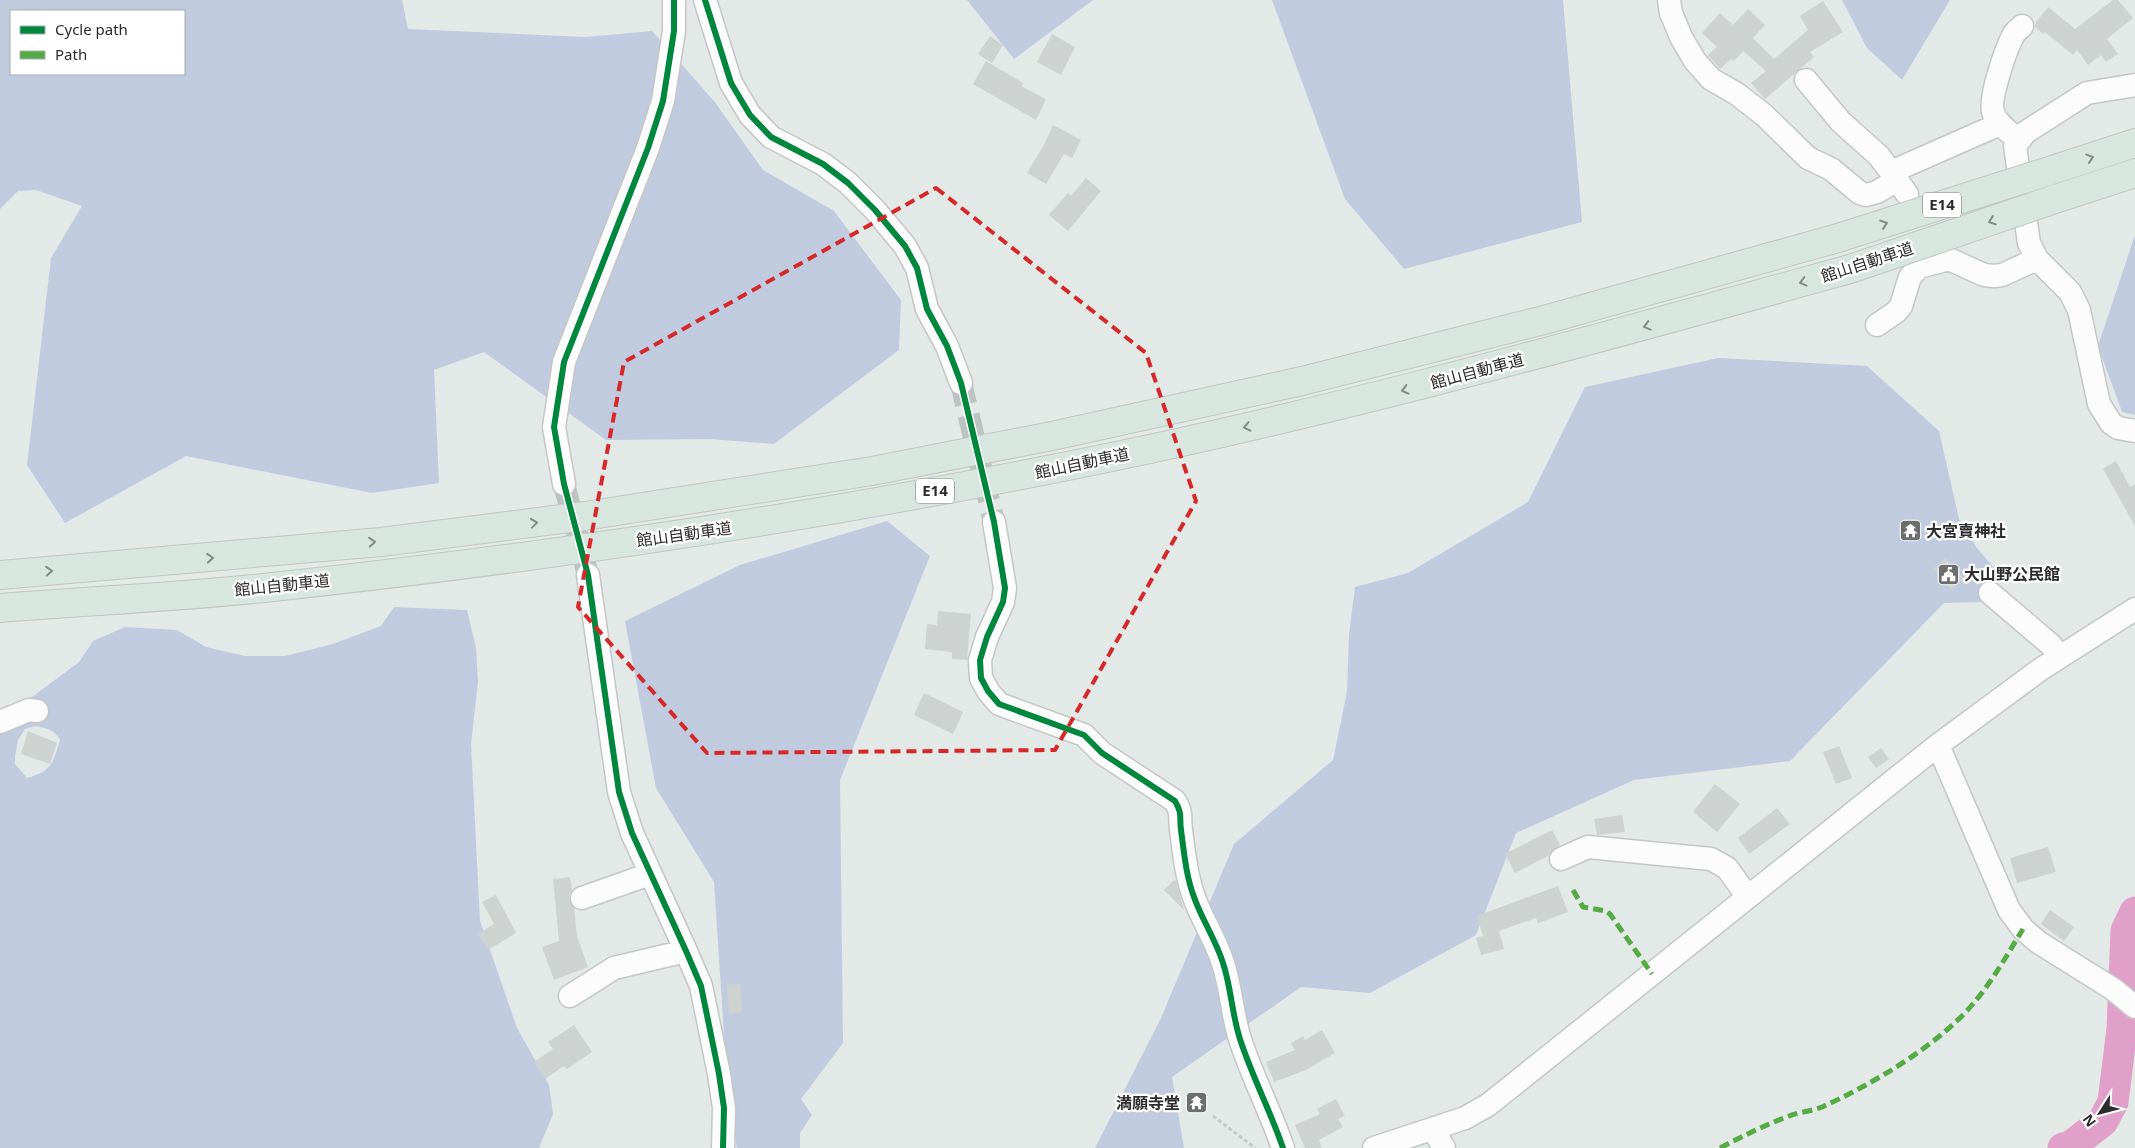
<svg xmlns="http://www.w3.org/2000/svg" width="2135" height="1148" font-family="'Noto Sans','Noto Sans JP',sans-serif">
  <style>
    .green { fill: #c0cbe0; fill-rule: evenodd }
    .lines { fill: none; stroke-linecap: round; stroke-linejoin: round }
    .river { stroke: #e1a0ca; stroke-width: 31 }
    .building { fill: #ced2d1 }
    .minor-tunnel { stroke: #bec3c2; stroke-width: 22; stroke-dasharray: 22 11; stroke-linecap: butt }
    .minor-casing { stroke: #c5c6c5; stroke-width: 25 }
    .highway-casing { stroke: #c2c5c4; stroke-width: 30 }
    .path { stroke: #c7c8c8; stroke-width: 3; stroke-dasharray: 4 2.5; stroke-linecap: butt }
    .minor { stroke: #fbfcfb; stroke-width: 22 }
    .highway { stroke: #d7e6df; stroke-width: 28 }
    .highway-bridge-casing { stroke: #c2c5c4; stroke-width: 30; stroke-linecap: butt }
    .highway-bridge { stroke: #d7e6df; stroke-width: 28 }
    .quiet { stroke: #54ab44; stroke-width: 5; stroke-dasharray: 10 5; stroke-linecap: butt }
    .cycleway-casing { stroke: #fff; stroke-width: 9 }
    .cycleway { stroke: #00873e; stroke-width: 6 }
    .oneway { stroke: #828986 }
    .marked { fill: none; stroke: #d62828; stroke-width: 4; stroke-dasharray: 10 6; stroke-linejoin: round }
    .labels { text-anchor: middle; stroke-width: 4.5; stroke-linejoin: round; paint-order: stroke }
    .shield { fill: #fff; stroke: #6b6b6b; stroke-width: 1 }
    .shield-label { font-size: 15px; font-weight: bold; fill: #2c2c2c }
    .street-label { font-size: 16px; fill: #2c2c2c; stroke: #fff }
    .poi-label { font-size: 16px; font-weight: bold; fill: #2c2c2c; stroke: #fff; text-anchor: start }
  </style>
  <rect width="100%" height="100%" fill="#e3e9e7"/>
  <!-- green -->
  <path class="green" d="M0 0H402L408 29 585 37 652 31 714 101 763 170 834 211 901 300 899 350 774 444 709 439 606 440 484 352 434 370 439 483 372 493 186 456 65 523 27 465 51 258 82 206 36 190 18 191 0 209ZM11 11H184V74H11Z
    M967 0H1093L1014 59Z
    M1272 0H1563L1582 222 1404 269 1345 199Z
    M1842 0H1950L1902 80 1867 48Z
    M2135 235V415L2122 412 2098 346Z
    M1718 358 1867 366 1939 431 1959 519 1977 548 1996 570 1998 589 1986 602 1944 603 1790 761 1634 780 1516 833 1476 935 1370 993 1301 987 1172 1077 1184 1148H1095L1161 1018 1234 844 1333 760 1347 692 1349 634 1355 587 1408 573 1528 502 1585 387Z
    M887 521 930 556 840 780 843 1043 801 1099 812 1115 800 1133V1148H737L733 1126 726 1065 714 882 656 788 625 621 740 565Z
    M394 607 467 610 476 648 478 682 471 744 480 921 517 1028 549 1085 553 1114 539 1148H0V711L32 697 79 662 93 641 125 627 177 630 206 647 245 656H285L333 644 381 626ZM36 726C46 728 55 730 60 740 53 763 52 771 27 778L15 764V756L18 740 25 729Z"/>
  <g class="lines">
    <!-- river -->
    <path class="river" d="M2063 1148 2071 1146 2103 1121 2113 1102 2122 1029 2126 931 2135 912"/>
  </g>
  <!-- building -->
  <path class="building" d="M2113 0H2118L2133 18 2107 39 2118 54 2106 62 2101 55 2088 65 2077 50 2073 55 2045 32 2043 34 2035 27V24L2048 7 2075 29Z
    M1823 1 1843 32 1810 52 1814 57 1765 99 1751 83 1766 71 1743 51 1734 61 1731 59 1720 69 1708 55 1717 47 1702 33 1720 13 1733 25 1748 9 1765 25 1753 38 1774 59 1808 30 1800 16Z
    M1052 34 1075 47 1061 75 1037 62Z
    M990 36 1003 45 992 63 978 54Z
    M986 61 1023 83 1021 86 1046 99 1036 120 973 84Z
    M1053 125 1081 140 1072 158 1064 154 1046 184 1027 173 1045 143Z
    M1086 178 1101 191 1068 231 1049 215 1068 193 1071 196Z
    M2116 461 2130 487 2135 484V526L2103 469Z
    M1911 521 1919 532 1908 540 1900 530Z
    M1945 558 1964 578 1952 590 1933 569Z
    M938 611 971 614 967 660 952 659V652L925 649 927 624 937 625Z
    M924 693 963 712 953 734 914 715Z
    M28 731 57 743 50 764 21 754Z
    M1839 746 1852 778 1836 784 1823 752Z
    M1881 748 1889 759 1876 768 1868 757Z
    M1715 784 1740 804 1717 832 1693 812Z
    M1777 808 1790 824 1749 854 1738 838Z
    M1622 815 1625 832 1597 835 1594 819Z
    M1552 830 1560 845 1551 851 1548 856 1515 873 1505 854Z
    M2048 847 2056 872 2017 883 2010 858Z
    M570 877 572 890 569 895 570 902 574 908 577 936 588 967 554 980 542 947 559 941 553 879Z
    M1174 880 1176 881 1184 910 1164 890Z
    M1558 886 1568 912 1538 923 1536 918 1499 931 1504 949 1481 955 1476 938 1483 936 1477 916Z
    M496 895 516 933 488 950 478 934 494 924 482 902Z
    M2050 910 2074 927 2064 941 2041 924Z
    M740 984 742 1013 729 1014 727 985Z
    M574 1025 592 1052 567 1069 564 1066 545 1079 534 1062 553 1049 548 1042Z
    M1322 1030 1335 1053 1306 1070 1274 1082 1266 1062 1295 1050 1291 1043 1303 1036 1305 1040Z
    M1336 1099 1345 1116 1338 1119 1343 1127 1319 1140 1322 1148H1305L1295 1125 1320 1114 1317 1109Z"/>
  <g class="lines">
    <!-- minor-tunnel -->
    <path class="minor-tunnel" d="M961 383 994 522
      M564 484 588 575"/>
    <defs>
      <path id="minor" d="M705 0 731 83 750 115 771 137 823 164 848 183 875 210 905 246 917 268 927 309 947 346 961 383
        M1669 0 1671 13 1681 37 1695 61 1711 79 1737 94 1764 115 1808 158 1831 169 1860 193 1866 195 1877 192 1897 180
        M1806 80 1841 122 1879 156 1907 194
        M2135 85 2087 93 2026 132 2015 146 2029 243 2037 259 2070 292 2079 310 2099 404 2111 423 2118 428 2135 431
        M2019 140C2010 132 1997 125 1993 112 1989 98 2006 48 2014 34 2016 31 2019 29 2022 26
        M1891 172 2000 124
        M1877 325 1896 312 1901 306 1910 277 1919 267 1949 259 1984 275 1994 276 2002 275 2037 259
        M564 484 554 427 564 362 648 148 663 101 674 31V0
        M994 522 1005 588 1003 602 987 637 980 660 981 678 988 691 999 704 1084 735 1102 753 1175 801C1183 815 1179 816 1181 830 1184 852 1186 876 1194 897 1202 920 1216 940 1223 963 1232 990 1232 1019 1242 1045 1254 1080 1271 1113 1283 1148
        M588 575 619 792 632 833 686 951 701 986 719 1074 724 1108 723 1148
        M1990 593 2051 645 2059 657
        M0 722 29 710 37 711
        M1938 745 2009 910 2023 929 2038 942 2113 989 2135 1007
        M1561 859 1588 847 1711 859 1727 868 1748 897
        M582 898 650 874
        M570 996 614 968 686 951
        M1433 1129 1444 1148
        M1374 1148 1465 1118 1488 1105 1938 745 2041 669 2135 609"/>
      <path id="highway" d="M2046 172 2135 143
        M2055 199 2135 173
        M0 575 381 542 585 516 872 471 1052 436 1302 381 1544 320 1838 238
        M0 608C88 601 177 597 264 588 525 560 785 522 1042 471 1315 418 1582 343 1850 269"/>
    </defs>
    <!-- minor casing -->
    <use href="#minor" class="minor-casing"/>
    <!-- highway casing -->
    <use href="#highway" class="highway-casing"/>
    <!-- path -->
    <path class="path" d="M1213 1116 1255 1148"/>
    <!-- minor -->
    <use href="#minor" class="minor"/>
    <!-- highway -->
    <use href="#highway" class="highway"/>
    <defs>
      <path id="highway-bridge" d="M1838 238 2046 172
        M1850 269 2055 199"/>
    </defs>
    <!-- highway-bridge casing -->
    <use href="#highway-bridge" class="highway-bridge-casing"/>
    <!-- highway-bridge -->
    <use href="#highway-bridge" class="highway-bridge"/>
    <!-- quiet -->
    <path class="quiet" d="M1573 890 1583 907 1606 911 1610 914 1652 974
      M1720 1148C1743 1136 1765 1125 1789 1116 1799 1112 1812 1111 1822 1107 1871 1085 1937 1046 1972 1005 1992 982 2007 955 2023 929"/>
    <defs>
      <path id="cycleway" d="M674 0V31L663 101 648 148 564 362 554 427 564 484 588 575 619 792 632 833 686 951 701 986 719 1074 724 1108 723 1148
        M705 0 731 83 750 115 771 137 823 164 848 183 875 210 905 246 917 268 927 309 947 346 961 383 994 522 1005 588 1003 602 987 637 980 660 981 678 988 691 999 704 1084 735 1102 753 1175 801C1183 815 1179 816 1181 830 1184 852 1186 876 1194 897 1202 920 1216 940 1223 963 1232 990 1232 1019 1242 1045 1254 1080 1271 1113 1283 1148"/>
    </defs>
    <!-- cycleway casing -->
    <use href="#cycleway" class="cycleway-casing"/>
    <!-- cycleway -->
    <use href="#cycleway" class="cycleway"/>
  </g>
  <!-- one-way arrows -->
  <defs><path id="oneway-chevron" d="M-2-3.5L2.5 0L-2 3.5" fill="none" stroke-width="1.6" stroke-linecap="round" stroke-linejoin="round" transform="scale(1.25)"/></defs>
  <g class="oneway">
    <use href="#oneway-chevron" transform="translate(2090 158) rotate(-18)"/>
    <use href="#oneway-chevron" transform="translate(1992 221) rotate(161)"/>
    <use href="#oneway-chevron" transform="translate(1884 224) rotate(-18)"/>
    <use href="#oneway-chevron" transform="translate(1803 282) rotate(165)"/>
    <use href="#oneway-chevron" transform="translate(1647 326) rotate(165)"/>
    <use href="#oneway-chevron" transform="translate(1405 390) rotate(165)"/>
    <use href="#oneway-chevron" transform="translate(1247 427) rotate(167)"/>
    <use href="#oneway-chevron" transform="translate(534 523) rotate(-7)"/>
    <use href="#oneway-chevron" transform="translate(372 542) rotate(-5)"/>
    <use href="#oneway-chevron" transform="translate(210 558) rotate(-5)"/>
    <use href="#oneway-chevron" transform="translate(49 571) rotate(-5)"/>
  </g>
  <!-- marked area -->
  <path class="marked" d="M936 188 1146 353 1196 501 1055 750 707 753 578 607 624 362Z"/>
  <!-- icons -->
  <defs>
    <symbol id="temple-square" viewBox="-11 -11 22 22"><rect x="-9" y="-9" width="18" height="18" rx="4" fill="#6c6e6d" stroke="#fff"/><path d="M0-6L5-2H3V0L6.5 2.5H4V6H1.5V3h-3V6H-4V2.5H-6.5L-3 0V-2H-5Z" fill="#fff"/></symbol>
    <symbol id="civic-square" viewBox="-11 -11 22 22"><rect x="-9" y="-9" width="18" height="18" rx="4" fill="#6c6e6d" stroke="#fff"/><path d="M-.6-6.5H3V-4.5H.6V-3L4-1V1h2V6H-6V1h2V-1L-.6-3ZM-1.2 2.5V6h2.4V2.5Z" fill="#fff"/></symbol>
  </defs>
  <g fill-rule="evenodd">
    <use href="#temple-square" x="1898" y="518" width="25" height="25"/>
    <use href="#civic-square" x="1936" y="562" width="25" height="25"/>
    <use href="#temple-square" x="1184" y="1090" width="25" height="25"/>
  </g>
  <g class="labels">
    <!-- shield labels -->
    <g class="shield">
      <rect x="1923" y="192.5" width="38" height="25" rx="4"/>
      <rect x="916" y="478.5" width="38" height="25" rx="4"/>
    </g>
    <g class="shield-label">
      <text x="1942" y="210">E14</text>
      <text x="935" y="496">E14</text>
    </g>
    <!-- street labels -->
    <g class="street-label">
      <text transform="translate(1867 262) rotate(-18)" y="6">館山自動車道</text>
      <text transform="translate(1477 371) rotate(-15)" y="6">館山自動車道</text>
      <text transform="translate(1082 463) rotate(-12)" y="6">館山自動車道</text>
      <text transform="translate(684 534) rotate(-8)" y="6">館山自動車道</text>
      <text transform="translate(282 585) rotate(-6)" y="6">館山自動車道</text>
    </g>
    <!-- poi labels -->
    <g class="poi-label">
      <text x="1926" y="537">大宮賣神社</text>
      <text x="1964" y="580">大山野公民館</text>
      <text x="1180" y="1109" text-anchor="end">満願寺堂</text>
    </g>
  </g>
  <!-- legend -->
  <rect x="10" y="10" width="175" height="65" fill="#ffffff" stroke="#ababab"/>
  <rect x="20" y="26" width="25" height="8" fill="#00873e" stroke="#ababab"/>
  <text x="55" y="35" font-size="15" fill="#2c2c2c">Cycle path</text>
  <rect x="20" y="51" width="25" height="8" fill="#54ab44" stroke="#ababab"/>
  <text x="55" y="60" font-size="15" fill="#2c2c2c">Path</text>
  <!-- north arrow -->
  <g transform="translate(2100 1113) rotate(234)" stroke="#ffffff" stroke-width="4" paint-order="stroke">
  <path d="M0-4L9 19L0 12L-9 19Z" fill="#2c2c2c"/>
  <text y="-8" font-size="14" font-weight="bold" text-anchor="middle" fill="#2c2c2c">N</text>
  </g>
</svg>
